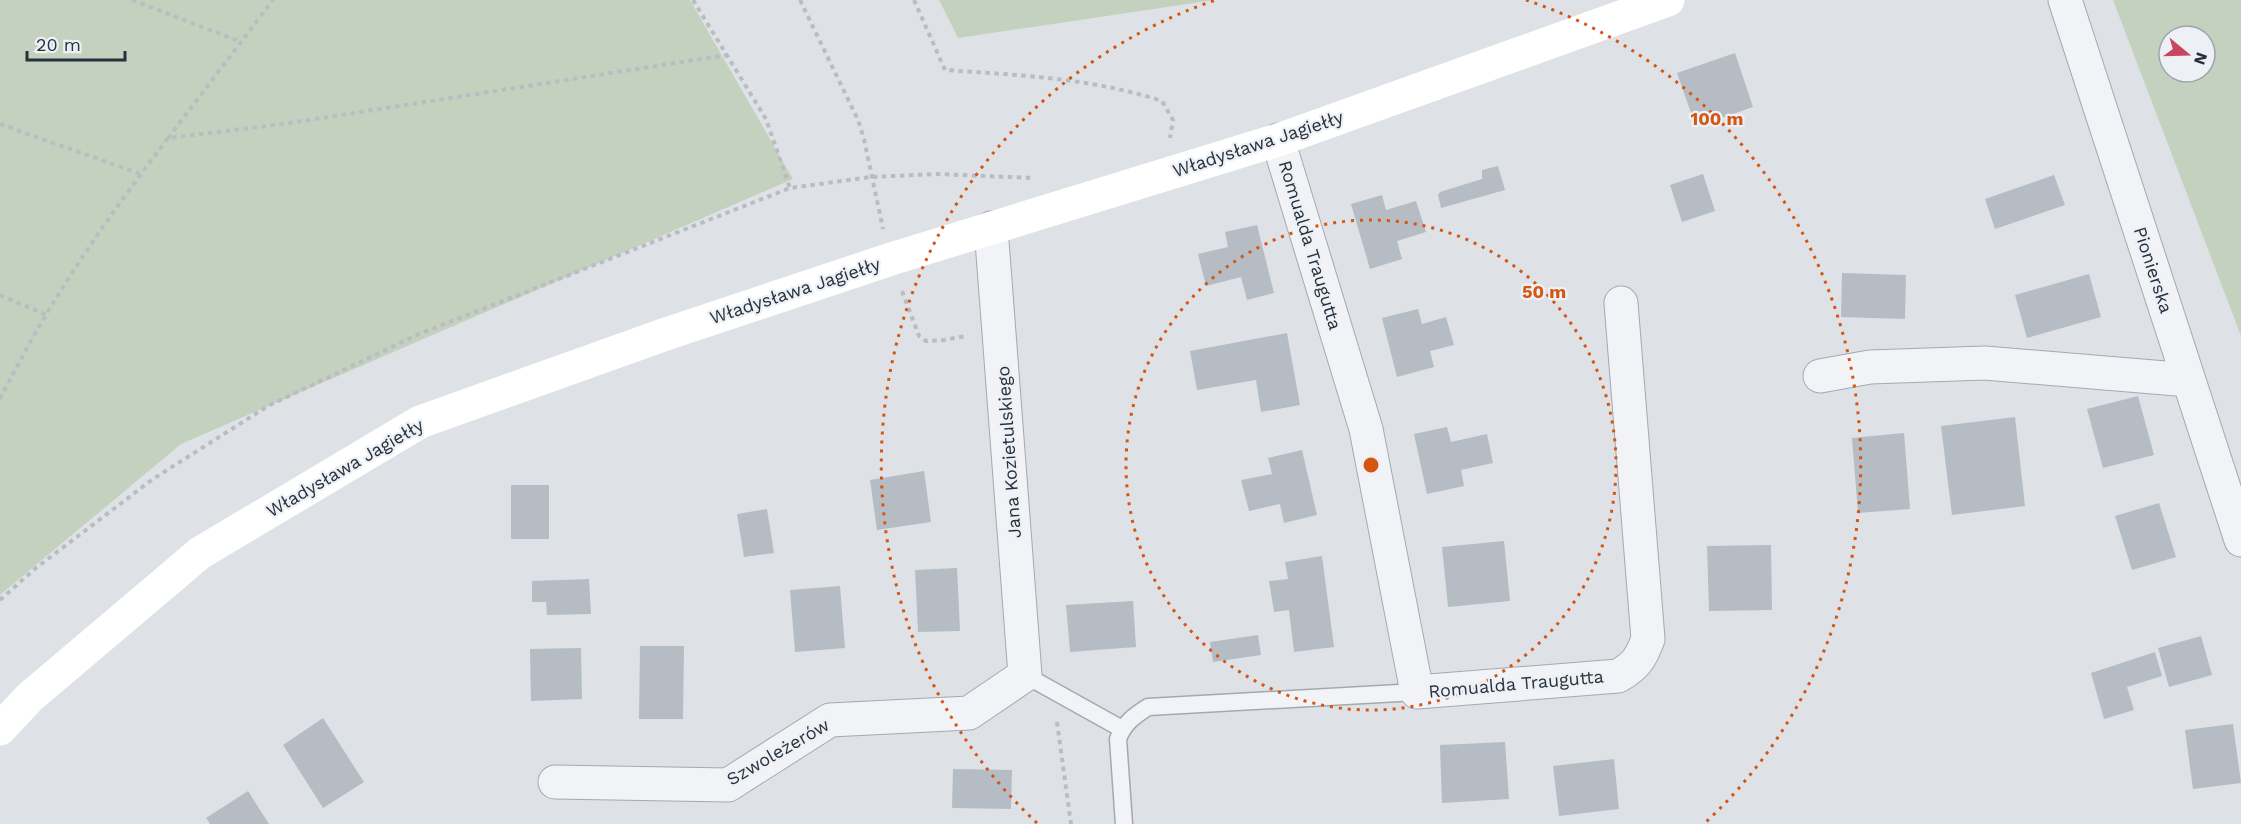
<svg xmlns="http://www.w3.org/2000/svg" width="2241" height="824" font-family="'Work Sans',sans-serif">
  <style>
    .green { fill: #c5d1bf; fill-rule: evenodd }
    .building { fill: #b6bcc4 }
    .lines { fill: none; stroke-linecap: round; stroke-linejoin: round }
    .lane-casing { stroke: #a4a9b1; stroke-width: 19 }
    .street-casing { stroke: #a4a9b1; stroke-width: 35 }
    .path { stroke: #b9bdc2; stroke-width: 4; stroke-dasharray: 4.5 4.5; stroke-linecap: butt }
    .lane { stroke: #f1f3f6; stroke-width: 16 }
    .street { stroke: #f1f3f6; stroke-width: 33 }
    .secondary { stroke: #fff; stroke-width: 33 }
    .ring { fill: none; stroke: #d55511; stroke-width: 3; stroke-dasharray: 3 6 }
    .labels { text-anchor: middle; stroke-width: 4.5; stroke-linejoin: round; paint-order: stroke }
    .street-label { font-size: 18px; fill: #28313e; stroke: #edf1f5 }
    .centre { fill: #d55511; stroke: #edf1f5; stroke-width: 3 }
    .ring-label { font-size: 18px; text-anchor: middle; font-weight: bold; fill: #d55511; stroke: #edf1f5; stroke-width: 4.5; stroke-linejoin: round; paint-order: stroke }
  </style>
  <rect width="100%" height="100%" fill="#dee2e7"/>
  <!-- green -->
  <path class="green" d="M0 0H690L793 179 181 444 0 595Z
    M939 0H1214L958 38Z
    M2113 0H2241V336ZM2169 36H2205V72H2169Z"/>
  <!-- building -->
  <path class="building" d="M1735 53 1753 107 1696 127 1677 73Z
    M1498 166 1505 190 1441 208 1438 195 1440 192 1482 179V170Z
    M1703 174 1715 211 1682 222 1670 185Z
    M2054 175 2065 205 1995 229 1985 199Z
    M1382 195 1386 210 1416 201 1426 232 1397 241 1402 259 1370 269 1351 204Z
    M1257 225 1274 293 1247 300 1241 277 1206 286 1198 254 1228 247 1225 232Z
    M1842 273 1906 275 1905 319 1841 317Z
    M2089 274 2101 317 2027 338 2015 295Z
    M1418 309 1422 324 1446 317 1454 345 1430 351 1434 367 1397 377 1382 318Z
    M1287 333 1300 405 1261 412 1256 380 1197 390 1190 351Z
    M2138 396 2154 455 2103 468 2087 409Z
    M2015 417 2025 506 1952 515 1941 426Z
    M1447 427 1451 442 1487 434 1493 463 1461 470 1464 486 1427 494 1414 434Z
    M1904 433 1910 509 1858 513 1852 438Z
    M1302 450 1317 515 1284 523 1280 504 1249 511 1241 480 1272 474 1268 458Z
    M924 471 931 522 877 530 870 480Z
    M511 485H549V539H511Z
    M2159 503 2176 557 2132 570 2115 516Z
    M767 509 774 553 744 557 737 514Z
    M1504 541 1510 601 1448 607 1442 547Z
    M1771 545 1772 610 1709 611 1707 546Z
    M1322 556 1334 647 1294 652 1289 610 1274 612 1269 581 1288 579 1285 562Z
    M957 568 960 631 918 632 915 570Z
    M589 579 591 614 547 615 546 602H532V581Z
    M840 586 845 648 795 652 790 590Z
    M1133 601 1136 647 1070 652 1066 605Z
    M1258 635 1261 655 1213 662 1210 642Z
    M2201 636 2212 675 2169 687 2158 648Z
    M640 646H684L683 719H639Z
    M581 648 582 699 531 701 530 649Z
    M2155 652 2162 676 2127 687 2134 710 2104 719 2091 673Z
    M323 718 364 782 323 808 283 745Z
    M2233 724 2241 783 2193 789 2185 730Z
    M1505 742 1509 799 1442 803 1440 745Z
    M1614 759 1619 809 1559 816 1553 766Z
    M953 769 1012 770 1011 809 952 808Z
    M248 791 269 824H210L206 818Z"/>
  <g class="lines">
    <defs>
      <path id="lane" d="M1025 675 1122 729
        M1124 824 1118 739C1124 723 1134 716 1148 707L1417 692"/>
      <path id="street" d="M2065 0 2241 540
        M1278 140 1366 429 1417 692 1618 676C1636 666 1641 658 1648 639L1621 303
        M1820 376 1870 367 1985 363 2189 380
        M555 782 728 785 830 720 969 713 1025 675 991 228"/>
    </defs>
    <!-- lane casing -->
    <use href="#lane" class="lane-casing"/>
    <!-- street casing -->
    <use href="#street" class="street-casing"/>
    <!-- path -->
    <path class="path" d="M132 0 241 42
      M693 0 766 119 790 188
      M800 0 858 120 864 139 883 229
      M914 0 945 70C1018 75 1092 78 1162 101L1173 120 1170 138
      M0 124 141 174
      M168 138 273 0
      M902 291 919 336 926 341 944 340 966 336
      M0 295 47 315
      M0 399C24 352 50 305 80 261 107 219 138 178 168 138L283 124 727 55
      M0 600 36 568 153 479 268 406 419 334 790 188 871 177 936 174 1034 178
      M1057 722 1071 824"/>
    <!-- lane -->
    <use href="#lane" class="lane"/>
    <!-- street -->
    <use href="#street" class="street"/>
    <!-- secondary -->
    <path class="secondary" d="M0 729 30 697 200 553 420 422 666 334 891 259 1278 140 1668 0"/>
  </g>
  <!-- distance rings -->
  <g class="ring">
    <circle cx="1371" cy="465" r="245"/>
    <path d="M1037 823A490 490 0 0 1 1216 0M1526 0A490 490 0 0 1 1705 823"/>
  </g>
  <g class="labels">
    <!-- street labels -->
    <g class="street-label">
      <text transform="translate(1258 144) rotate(-18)" y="6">Władysława Jagiełły</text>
      <text transform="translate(1310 245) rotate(73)" y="6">Romualda Traugutta</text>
      <text transform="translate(2153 270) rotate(72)" y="6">Pionierska</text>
      <text transform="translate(795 291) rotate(-18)" y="6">Władysława Jagiełły</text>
      <text transform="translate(1009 452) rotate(-94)" y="6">Jana Kozietulskiego</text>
      <text transform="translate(345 468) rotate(-30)" y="6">Władysława Jagiełły</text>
      <text transform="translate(1516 684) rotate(-5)" y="6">Romualda Traugutta</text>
      <text transform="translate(778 752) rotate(-30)" y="6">Szwoleżerów</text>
    </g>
  </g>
  <circle cx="1371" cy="465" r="9" class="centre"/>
  <g class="ring-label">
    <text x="1717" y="125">100 m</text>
    <text x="1544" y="298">50 m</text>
  </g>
  <!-- north arrow -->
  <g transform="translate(2187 54) rotate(109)"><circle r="28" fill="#edf1f5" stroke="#9ea4ac" stroke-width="1.5"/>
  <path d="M0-4.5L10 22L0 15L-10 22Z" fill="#c9465f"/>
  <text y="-9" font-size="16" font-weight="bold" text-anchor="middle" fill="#28313e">N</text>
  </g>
  <!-- scale -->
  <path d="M27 51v9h98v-9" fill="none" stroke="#28313e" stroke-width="3"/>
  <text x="36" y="51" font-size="18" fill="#28313e" stroke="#edf1f5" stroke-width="4.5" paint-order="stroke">20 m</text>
</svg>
